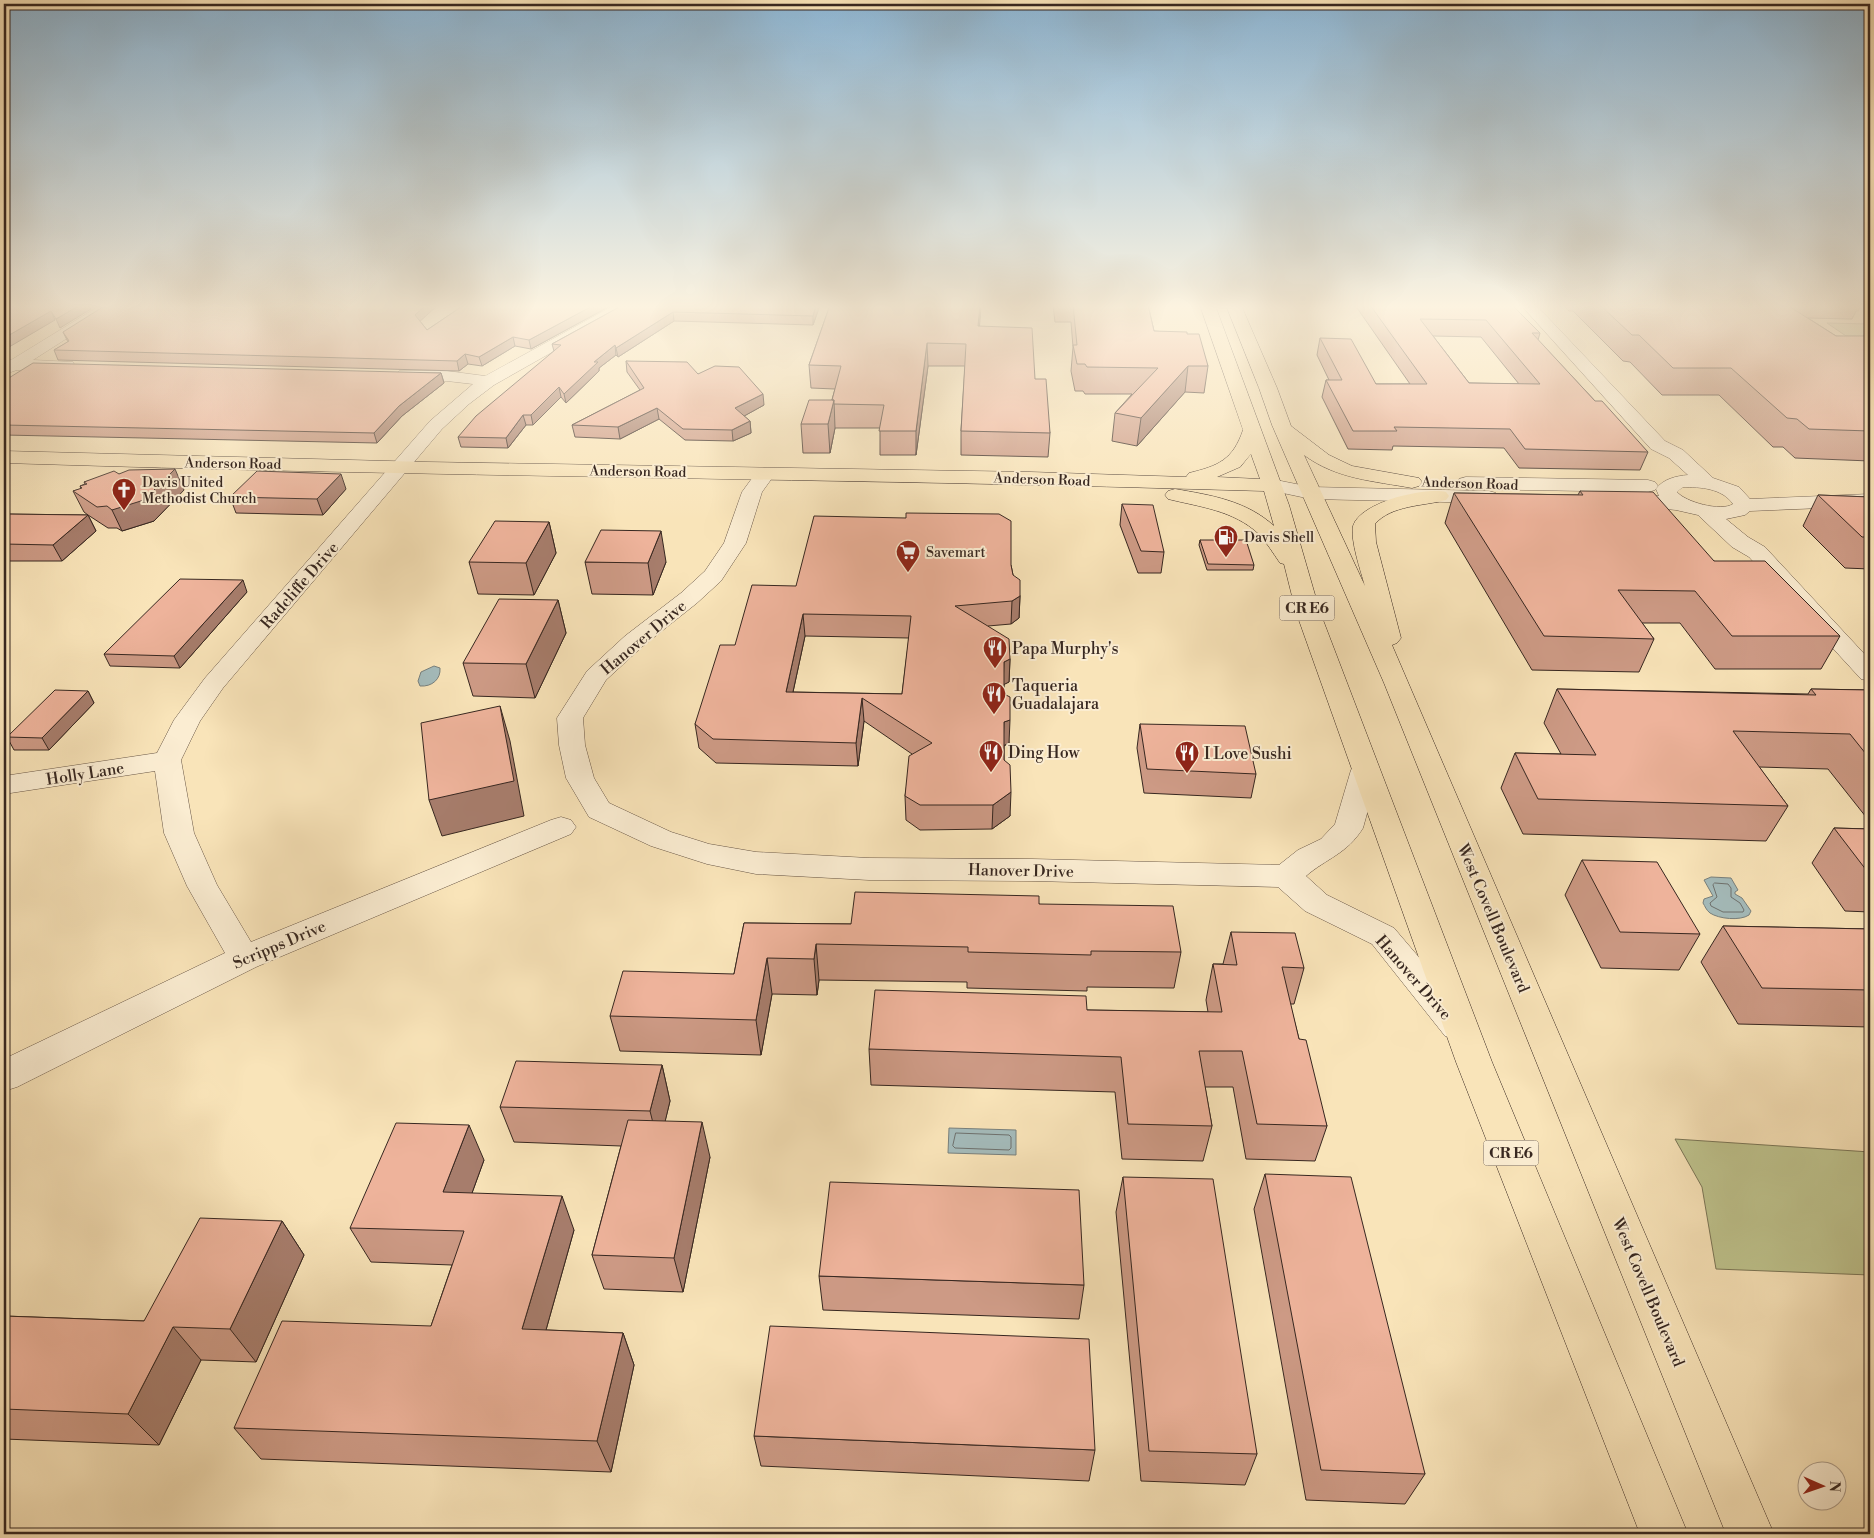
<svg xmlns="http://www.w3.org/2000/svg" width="1874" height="1538" font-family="'Libre Bodoni',serif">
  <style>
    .green { fill: #bfc48e; stroke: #7b7657 }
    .water { fill: #a4bbbb; stroke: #78807d }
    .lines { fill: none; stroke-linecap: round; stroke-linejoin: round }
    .shore { stroke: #6e716e; stroke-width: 1 }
    .minor-casing { stroke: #685646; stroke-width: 1 }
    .major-casing { stroke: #372720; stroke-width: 1 }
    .minor { fill: #fbedd2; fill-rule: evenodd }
    .major { fill: #f9e4b9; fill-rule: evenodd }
    .wall { fill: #cd9a85; stroke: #372720; fill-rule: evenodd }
    .shaded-wall { fill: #a77d6c; stroke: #372720 }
    .building { fill: #eeb39b; stroke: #372720; fill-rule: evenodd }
    .labels { text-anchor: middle; stroke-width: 4; stroke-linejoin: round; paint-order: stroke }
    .far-street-label { font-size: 14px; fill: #372720; stroke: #fbedd2 }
    .far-poi-label { font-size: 14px; fill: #372720; stroke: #fbedd2; text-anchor: start }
    .shield { fill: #fbedd2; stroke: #726255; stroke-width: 1 }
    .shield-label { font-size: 15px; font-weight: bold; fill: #372720 }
    .street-label { font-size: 16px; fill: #372720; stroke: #fbedd2 }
    .poi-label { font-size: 16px; fill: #372720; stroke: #fbedd2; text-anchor: start }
  </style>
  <rect width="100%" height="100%" fill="#f9e4b9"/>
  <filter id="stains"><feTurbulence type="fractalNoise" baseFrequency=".004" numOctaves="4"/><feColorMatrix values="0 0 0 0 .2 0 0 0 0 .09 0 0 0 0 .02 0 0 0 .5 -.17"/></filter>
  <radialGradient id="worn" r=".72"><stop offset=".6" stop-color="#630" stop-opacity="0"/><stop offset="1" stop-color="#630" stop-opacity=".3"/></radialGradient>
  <!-- green -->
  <path class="green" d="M1827 323 1870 324V336H1846Z
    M1675 1139 1870 1152V1275L1716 1269 1702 1187Z"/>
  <!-- water -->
  <path class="water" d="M434 666 440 668C441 679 432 687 420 686L418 681 421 672Z
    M1711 877 1731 878 1738 890 1735 892V894L1742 898 1751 911 1749 915C1740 921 1719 919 1710 913 1706 910 1705 906 1703 903L1704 899 1713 896 1704 880Z
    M949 1128 1016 1130V1155L948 1153Z"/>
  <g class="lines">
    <!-- shore -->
    <path class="shore" d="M1715 883 1728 884 1731 888V897L1740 903 1744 910 1743 912H1723L1711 906 1710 903 1717 897 1713 885Z
      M956 1133 1009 1135 1011 1137V1148L1009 1150 955 1148 953 1146Z"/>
    <defs>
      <path id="minor" d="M101 305H119L33 360 73 362 75 366 73 370H17L11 372 4 370V360H11Z
        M615 305H633L630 308 494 385 469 404 442 429 223 688 200 721 181 760 194 833 217 885 251 942 551 820 561 817 571 820 576 827 571 834 256 967 17 1087 4 1091V1059L225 953 187 886 164 833 155 771 4 794V776L157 753 174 720 205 678 430 421 473 384 447 381 405 380 399 379 397 375 399 371H447L485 376Z
        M1521 305H1536L1665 441 1683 450 1713 478 1739 487 1750 499 1870 494V506L1750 511 1745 515 1726 519 1748 537 1765 547 1870 660V681L1861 679 1749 557 1732 547 1698 515 1676 510 1617 504 1614 500 1617 496 1624 494 1659 496 1656 489C1663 479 1676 476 1688 475L1669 458 1651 449ZM1683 487C1700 487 1722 488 1733 504 1721 512 1685 502 1677 492Z
        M765 468 772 470 775 474 762 492 746 543 721 581 697 603 643 646 606 680 583 718 585 745 594 778 609 803 671 832 709 844 756 852 869 858 1032 859 1279 865 1298 850 1321 839 1335 824 1351 770 1355 764 1365 761 1375 764 1379 770 1363 828C1347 854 1327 858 1306 876L1327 895 1394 928 1469 1016 1474 1026 1469 1036 1457 1040 1445 1036 1372 944 1305 911 1278 887 1032 881 869 880 756 874 707 864 651 846 589 817 566 778 559 745 557 718 587 671 625 636 681 593 705 571 724 543 742 492 758 470Z
        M1466 477 1648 480 1655 482 1658 486 1655 490 1648 492 1466 489 1459 487 1456 483 1459 479Z
        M1271 479 1311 487 1489 491 1496 493 1499 497 1496 501 1489 503 1311 499 1264 489 1261 485 1264 481Z"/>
      <path id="major" d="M1200 305H1215L1289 505 1320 612 1492 1062 1688 1534H1640L1456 1062 1296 612 1284 564 1280 563C1273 553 1267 543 1259 534 1233 510 1200 507 1168 499L1165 495 1168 491 1175 489C1211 495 1247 501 1274 526L1264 491C844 478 424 477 4 463V451L427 462 1030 472 1186 477 1189 473C1218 466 1233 460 1243 430ZM1251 454 1260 479 1217 477 1240 467Z
        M1226 305H1241L1277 388 1291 426 1329 455 1352 466 1419 478 1422 482 1419 486 1412 488C1374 481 1336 479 1304 455L1365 586C1361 572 1350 540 1353 526 1360 502 1425 487 1446 492L1449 496 1446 500C1424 506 1391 505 1375 524L1376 542 1401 638 1397 643 1392 645 1774 1534H1726L1384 683 1272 425 1259 388Z"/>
    </defs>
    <!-- minor casing -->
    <use href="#minor" class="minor-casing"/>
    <!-- major casing -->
    <use href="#major" class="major-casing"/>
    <!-- minor -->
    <use href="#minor" class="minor"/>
    <!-- major -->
    <use href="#major" class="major"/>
  </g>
  <!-- wall -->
  <path class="wall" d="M464 305H612L531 349 515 346 482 366 468 364 459 371 58 360 54 350 68 342 63 332 420 321 427 330Z
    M623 305H820L813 325 674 321 618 357 616 355 599 368V371L566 403 561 397 533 425H526L508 448 461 447 458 437 554 351 552 344Z
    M830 305H981L979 326 1035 379 1050 433 1048 457 961 455V431L965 366H928L916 455H880V428H835L830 453H803L801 424 832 400 835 389 811 388 809 365Z
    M1053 305H1148L1154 331 1187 334 1208 366 1204 393 1185 392 1137 446 1112 441 1115 413 1132 394H1085L1083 391H1075L1071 371 1073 347 1071 322H1055Z
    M1355 305H1512L1540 333 1538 340 1595 401 1648 452 1640 470 1519 468 1504 448 1393 446 1392 450 1348 449 1322 397 1326 380H1329L1317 355 1320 338 1376 384H1410ZM1433 336 1481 337 1519 384 1469 383Z
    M1562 305H1861L1858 311H1856L1852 319 1808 318 1836 336 1870 338V461L1795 458 1783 447H1773L1719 395H1662L1630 362 1623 361 1573 311H1569Z
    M626 361 698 374 764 405 744 416 750 421 751 433 733 441 685 440 659 419 620 439 575 437 572 425 640 390 627 372Z
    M441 373 444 383 402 416 377 443 4 435V381Z
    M119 474 184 490 154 521 122 531 117 528H108L88 515 96 531 62 561H4V514L88 515 84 512 73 491 81 489 80 486 85 484 84 482Z
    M346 489 323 515 236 513 230 497Z
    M1580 491 1714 561 1840 636 1821 669H1715L1680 623H1642L1654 639 1639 672 1532 670 1445 523 1454 493 1578 495Z
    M1818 495 1870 497V569L1845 568 1803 526Z
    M1122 504 1164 552 1161 573H1138L1120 525Z
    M549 522 556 553 534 595 478 594 469 562Z
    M1200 540 1254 565 1253 570H1207L1199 545Z
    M585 562H666L653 595 592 594Z
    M1011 565 1013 575 1020 596 1019 618 1011 624 988 626 1010 659 1009 682 1004 684V694L1009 743 1004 746V760L1010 816 992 829 920 830 906 820 905 796 912 754 864 721 858 766 716 763 699 748 695 724 735 645 796 586ZM805 636 909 638 902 694 793 692Z
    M247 592 180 668 110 666 104 654Z
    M558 600 566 633 535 698 473 696 463 663Z
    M1557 689 1808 694 1811 689 1870 690V822L1828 769 1759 767 1788 806 1766 841 1523 834 1501 788 1515 753 1561 754 1544 723Z
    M88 691 94 703 49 750H14L7 737Z
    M1140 724 1256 774 1251 798 1144 793 1137 748Z
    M1834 828 1870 829V912L1845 911 1812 863Z
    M1582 860 1700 934 1679 970 1601 968 1565 895Z
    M1039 904 1181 952 1174 988 1087 987V991L967 988V982L819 980 817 995 772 994 761 1055 620 1051 610 1016 734 974 744 923 851 924Z
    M1723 926 1870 929V1027L1738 1024 1701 962Z
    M1231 932 1304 968 1294 1004H1290L1299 1039 1327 1126 1315 1161 1246 1159 1233 1087H1205L1212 1126 1203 1161 1122 1159 1115 1092 871 1085 869 1049 1087 1010 1208 1012 1206 1000 1213 964H1223Z
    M662 1065 670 1101 665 1121 710 1157 683 1292 604 1289 592 1255 621 1146 514 1142 500 1107Z
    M484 1160 472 1193 574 1230 546 1330 623 1333 634 1365 611 1472 261 1459 234 1428 431 1326 452 1265 371 1262 350 1228Z
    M1265 1174 1425 1474 1405 1504 1306 1500 1254 1209Z
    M1123 1177 1257 1454 1245 1485 1141 1481 1116 1212Z
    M282 1221 304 1255 256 1362 201 1360 159 1445 4 1439V1316L144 1321Z
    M819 1276 1084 1285 1079 1319 823 1310Z
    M754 1436 1095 1450 1089 1481 761 1466Z"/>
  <!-- shaded-wall -->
  <path class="shaded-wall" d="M80 305H89L91 309 60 328 56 319Z
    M426 305H438L417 324 415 315Z
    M594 305H612L531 349 529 340Z
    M816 305H820L813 325V316Z
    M980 305H981L978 348V326Z
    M51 311 55 320 4 350V338Z
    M673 312 674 321 618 357 616 348Z
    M513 337 515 346 482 366 479 357Z
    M927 343 928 366 916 455V431Z
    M615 345 616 355 599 368V371L566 403 564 394 594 362Z
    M465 354 468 364 459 371 457 361Z
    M1188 366 1185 392 1137 446 1141 418Z
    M441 373 444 383 402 416 377 443 374 433 399 406Z
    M559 387 561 397 533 425 531 415Z
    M763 394 764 405 737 420 735 408Z
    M834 400 835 428 830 453 828 424Z
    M657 408 659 419 620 439 618 427Z
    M523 415 526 425 508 448 506 438Z
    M750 421 751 433 733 441 732 430Z
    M175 469 184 490 154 521 122 531 112 510Z
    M341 474 346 489 323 515 317 499Z
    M88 515 96 531 62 561 53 545Z
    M549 522 556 553 534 595 526 563Z
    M661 531 666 562 653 595 648 563Z
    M243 580 247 592 180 668 174 656Z
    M1020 596 1019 618 1011 624 1012 601Z
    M558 600 566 633 535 698 526 664Z
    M803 614 805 636 788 715 786 692Z
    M1010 659 1009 682 1003 685 1004 662Z
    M88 691 94 703 49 750 42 738Z
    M862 698 864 721 858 766 856 743Z
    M500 706 510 741 524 816 442 836 429 800Z
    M1010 720 1009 743 1003 746 1004 722Z
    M1011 792 1010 816 992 829 993 805Z
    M816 944 819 980 817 995 814 959Z
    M767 958 772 994 761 1055 756 1020Z
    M662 1065 670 1101 659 1147 650 1111Z
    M702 1122 710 1157 683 1292 674 1258Z
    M469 1125 484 1160 460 1226 443 1192Z
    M562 1196 574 1230 537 1362 522 1329Z
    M282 1221 304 1255 256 1362 230 1329Z
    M173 1327 201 1360 159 1445 128 1414Z
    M623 1333 634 1365 611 1472 597 1441Z"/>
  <!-- building -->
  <path class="building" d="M4 305H80L56 319 51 311 4 338Z
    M106 305H426L415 315 427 330 464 305H594L529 340 513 337 479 357 465 354 457 361 54 350 69 341 63 332Z
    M623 305H816L813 316 673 312 616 348 615 345 594 362H598L564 394 559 387 531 415H523L506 438 458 437 476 416 561 345 552 344Z
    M830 305H980L978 326 1032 328 1035 379H1046L1050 433 961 431 966 344 927 343 916 431H879L884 405 834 404V400H832L841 366 809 365Z
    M1073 305H1148L1154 331 1187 332V334H1199L1208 366H1188L1141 418 1115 413 1158 368 1087 367 1085 364H1077L1073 345H1077Z
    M1370 305H1512L1540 333H1532L1595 401H1602L1648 452 1525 449 1510 429 1394 427 1397 431H1353L1326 380H1342L1320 338 1351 339 1376 384H1427ZM1420 319 1486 320 1540 384 1469 383Z
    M1600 305H1787L1836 336H1868L1870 338V431L1809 429 1797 419 1787 418 1731 368H1673L1639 335H1632Z
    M626 361 687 362 698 374 715 366 739 367 763 394 735 408 750 421 732 430 683 429 657 408 618 427 572 425 644 388Z
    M33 363 441 373 399 406 374 433 4 425V381Z
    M809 400H834L828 424H801Z
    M175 469 144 500 112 510 107 506 97 507 73 491 82 488 80 486 87 484 84 482 114 471 119 474 129 470Z
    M257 471 341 474 317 499 230 497Z
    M1580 491 1653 492 1714 561H1765L1840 636H1732L1695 591 1618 590 1654 639 1544 636 1454 493 1583 495Z
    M1818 495 1870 497V537H1862Z
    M1122 504 1153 505 1164 552 1141 551Z
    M906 513 999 514 1011 521V565L1013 575 1020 580V596L1012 601 955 606 1009 639 1010 659 1004 662V694L1010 697V720L1004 722V760L1010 765 1011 792 993 805H920L905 796 909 756 932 743 862 698 856 743 713 739 695 724 720 645H735L752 585 796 586 814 516 906 518ZM803 614 911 616 902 694 786 692Z
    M4 514 88 515 53 545 4 544Z
    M495 521 549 522 526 563 469 562Z
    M601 530 661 531 648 563 585 562Z
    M1200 540H1246L1254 565 1208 564Z
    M180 579 243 580 174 656 104 654Z
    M499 599 558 600 526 664 463 663Z
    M1557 689 1816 695 1811 689 1870 690V759L1850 734 1733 731 1788 806 1538 799 1515 753 1596 755Z
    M55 690 88 691 42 738 7 737Z
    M500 706 514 781 429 800 421 723Z
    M1140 724 1245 726 1256 774 1147 769Z
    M1834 828 1870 829V875Z
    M1582 860 1657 862 1700 934 1620 932Z
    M855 892 1039 896V904L1173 906 1181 952 1091 951V955L968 952V947L816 944 814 959 767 958 756 1020 610 1016 623 971 734 974 744 923 851 924Z
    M1723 926 1870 929V990L1762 988Z
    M1231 932 1295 933 1304 968 1282 967 1299 1039 1306 1040 1327 1126 1257 1124 1242 1051H1199L1212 1126 1128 1124 1121 1057 869 1049 875 990 1086 996 1087 1010 1222 1012 1213 964 1237 965Z
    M516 1061 662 1065 650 1111 500 1107Z
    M628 1120 702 1122 674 1258 592 1255Z
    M396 1123 469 1125 443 1192 562 1196 522 1329 623 1333 597 1441 234 1428 282 1321 431 1326 464 1231 350 1228Z
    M1265 1174 1351 1177 1425 1474 1321 1470Z
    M1123 1177 1213 1179 1257 1454 1149 1451Z
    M830 1182 1079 1190 1084 1285 819 1276Z
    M200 1218 282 1221 230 1329 173 1327 128 1414 4 1409V1316L144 1321Z
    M770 1326 1089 1339 1095 1450 754 1436Z"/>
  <!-- sky -->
  <linearGradient id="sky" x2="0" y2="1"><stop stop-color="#8db7d6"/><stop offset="0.59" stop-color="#fcf3e0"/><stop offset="1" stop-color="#fcf3e0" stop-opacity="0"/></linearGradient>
  <rect width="1874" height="520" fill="url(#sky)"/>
  <!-- icons -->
  <defs>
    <symbol id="church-pin" viewBox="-11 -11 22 30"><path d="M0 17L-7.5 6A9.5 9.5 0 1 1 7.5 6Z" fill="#8f2418" stroke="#fbedd2"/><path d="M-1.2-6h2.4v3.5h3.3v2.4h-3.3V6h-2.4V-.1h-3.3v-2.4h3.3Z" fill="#fff"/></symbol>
    <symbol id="fuel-pin" viewBox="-11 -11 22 30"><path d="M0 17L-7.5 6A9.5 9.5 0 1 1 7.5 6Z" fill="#8f2418" stroke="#fbedd2"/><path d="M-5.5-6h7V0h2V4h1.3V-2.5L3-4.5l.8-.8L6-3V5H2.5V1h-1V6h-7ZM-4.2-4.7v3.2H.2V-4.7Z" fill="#fff"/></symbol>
    <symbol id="supermarket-pin" viewBox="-11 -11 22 30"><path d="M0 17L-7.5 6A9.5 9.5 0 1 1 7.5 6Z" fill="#8f2418" stroke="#fbedd2"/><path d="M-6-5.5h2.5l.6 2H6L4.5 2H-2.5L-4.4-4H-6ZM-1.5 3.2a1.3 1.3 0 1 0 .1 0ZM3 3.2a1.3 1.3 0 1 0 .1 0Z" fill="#fff"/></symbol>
    <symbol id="restaurant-pin" viewBox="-11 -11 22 30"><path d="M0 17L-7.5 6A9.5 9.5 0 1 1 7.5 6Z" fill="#8f2418" stroke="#fbedd2"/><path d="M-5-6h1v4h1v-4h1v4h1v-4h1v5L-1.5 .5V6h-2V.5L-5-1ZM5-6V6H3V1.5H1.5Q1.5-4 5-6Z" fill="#fff"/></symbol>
  </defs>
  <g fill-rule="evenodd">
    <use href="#church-pin" x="110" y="476" width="28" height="38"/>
    <use href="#fuel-pin" x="1212" y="523" width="28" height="38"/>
    <use href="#supermarket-pin" x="894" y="538" width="28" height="38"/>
    <use href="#restaurant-pin" x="981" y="634" width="28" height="38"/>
    <use href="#restaurant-pin" x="980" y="680" width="28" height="38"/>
    <use href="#restaurant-pin" x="977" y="738" width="28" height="38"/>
    <use href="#restaurant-pin" x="1173" y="739" width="28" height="38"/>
  </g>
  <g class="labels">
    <!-- far-street labels -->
    <g class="far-street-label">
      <text transform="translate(233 463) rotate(1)" y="5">Anderson Road</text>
      <text transform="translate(638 471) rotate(1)" y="5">Anderson Road</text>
      <text transform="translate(1042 479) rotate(2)" y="5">Anderson Road</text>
      <text transform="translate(1470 483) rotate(2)" y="5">Anderson Road</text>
    </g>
    <!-- far-poi labels -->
    <g class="far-poi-label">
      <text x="142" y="487">Davis United<tspan x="142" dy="16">Methodist Church</tspan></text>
      <text x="1244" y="542">Davis Shell</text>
      <text x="926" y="557">Savemart</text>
    </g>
    <!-- shield labels -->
    <g class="shield">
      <rect x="1279.5" y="595.5" width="55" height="25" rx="4"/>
      <rect x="1483.5" y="1140.5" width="55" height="25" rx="4"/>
    </g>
    <g class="shield-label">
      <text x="1307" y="613">CR E6</text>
      <text x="1511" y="1158">CR E6</text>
    </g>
    <!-- street labels -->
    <g class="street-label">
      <text transform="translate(299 585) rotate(-49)" y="6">Radcliffe Drive</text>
      <text transform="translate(643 637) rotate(-40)" y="6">Hanover Drive</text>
      <text transform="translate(85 773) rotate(-9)" y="6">Holly Lane</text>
      <text transform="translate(1021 870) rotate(1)" y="6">Hanover Drive</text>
      <text transform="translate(1494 918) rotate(67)" y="6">West Covell Boulevard</text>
      <text transform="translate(279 944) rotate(-23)" y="6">Scripps Drive</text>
      <text transform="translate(1414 977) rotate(49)" y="6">Hanover Drive</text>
      <text transform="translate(1649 1292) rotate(67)" y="6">West Covell Boulevard</text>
    </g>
    <!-- poi labels -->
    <g class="poi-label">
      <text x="1012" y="654">Papa Murphy's</text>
      <text x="1012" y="691">Taqueria<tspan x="1012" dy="18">Guadalajara</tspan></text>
      <text x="1008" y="758">Ding How</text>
      <text x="1204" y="759">I Love Sushi</text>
    </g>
  </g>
  <!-- margin -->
  <rect width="1874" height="1538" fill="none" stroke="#f9e4b9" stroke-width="20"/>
  <rect x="5" y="5" width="1864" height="1528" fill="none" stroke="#372720" stroke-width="2.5"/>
  <rect x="10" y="10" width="1854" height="1518" fill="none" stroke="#372720"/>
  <!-- north arrow -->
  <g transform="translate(1822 1486) rotate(92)"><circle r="24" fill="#fbedd2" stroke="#ad9e8b"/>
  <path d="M0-4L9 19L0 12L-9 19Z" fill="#8f2418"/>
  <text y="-8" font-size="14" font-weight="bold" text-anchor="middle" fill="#372720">N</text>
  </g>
  <rect width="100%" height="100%" filter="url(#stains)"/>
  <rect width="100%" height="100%" fill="url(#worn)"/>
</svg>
